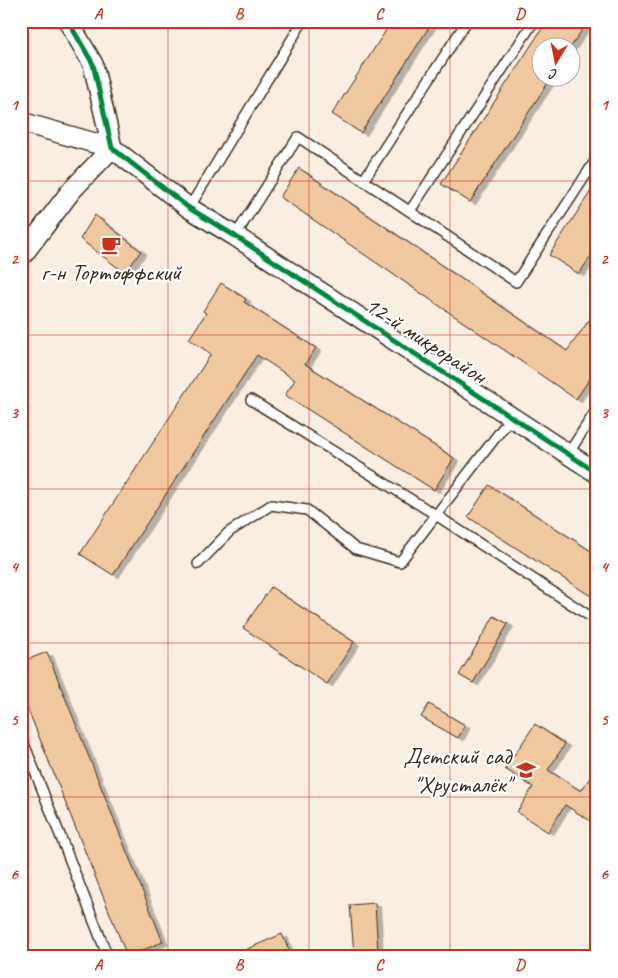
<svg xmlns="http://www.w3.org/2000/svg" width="618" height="978" font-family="Caveat,sans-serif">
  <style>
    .building { fill: #f0c89f; stroke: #3b2a1e; filter: url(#shadow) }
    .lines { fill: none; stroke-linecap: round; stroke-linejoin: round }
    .service-casing { stroke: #3b2a1e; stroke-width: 12 }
    .minor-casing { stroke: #3b2a1e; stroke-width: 22 }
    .service { stroke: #fff; stroke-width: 9 }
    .minor { stroke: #fff; stroke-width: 19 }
    .cycleway-casing { stroke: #fff; stroke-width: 8 }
    .cycleway { stroke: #00873e; stroke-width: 5 }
    .grid { fill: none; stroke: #c8321e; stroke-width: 1; stroke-opacity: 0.55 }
    .labels { text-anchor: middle; stroke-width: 4.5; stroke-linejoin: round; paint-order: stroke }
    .poi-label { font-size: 24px; fill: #3b2a1e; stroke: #fff }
    .street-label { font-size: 24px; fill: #3b2a1e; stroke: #fff }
    .neatline { fill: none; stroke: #c8321e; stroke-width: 2 }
    .grid-label { font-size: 16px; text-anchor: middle; font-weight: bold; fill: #c8321e }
  </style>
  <defs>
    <filter id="shadow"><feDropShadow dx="5.5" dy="3" stdDeviation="0" flood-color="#0004"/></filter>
  </defs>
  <rect width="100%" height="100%" fill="#faeee2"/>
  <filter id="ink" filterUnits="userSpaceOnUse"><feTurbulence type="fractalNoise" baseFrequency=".02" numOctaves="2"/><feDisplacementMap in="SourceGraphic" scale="10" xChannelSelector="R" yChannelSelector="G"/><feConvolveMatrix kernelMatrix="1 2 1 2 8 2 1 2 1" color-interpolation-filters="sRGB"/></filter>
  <g filter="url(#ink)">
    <!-- building -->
    <path class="building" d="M392 21H433L361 133 332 114Z
      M547 21H588L570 48H540V78H551L470 202 441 184Z
      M299 168 567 351 597 309V368L576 399 280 197Z
      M597 182V247L579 274 549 255Z
      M95 215 141 251 125 273 80 239Z
      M221 283 246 299 244 302 316 348 305 364 454 458 434 490 285 395 295 380 257 355 113 575 80 554 211 354 189 339 206 313 203 311Z
      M489 485 597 555V600L468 517Z
      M271 587 354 642 327 684 243 628Z
      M494 616 508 624 473 683 459 675Z
      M47 652 163 942 127 956 21 692V662Z
      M429 704 465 725 458 738 421 717Z
      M535 724 565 744 548 770 581 791 597 767V825L565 805 548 832 517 812 533 787 505 769Z
      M375 903 378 952 354 954 350 905Z
      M282 934 292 957H229Z"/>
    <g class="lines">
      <defs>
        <path id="service" d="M363 181 467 21
          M189 208 303 21
          M410 211 534 21
          M235 236 298 137 516 282 597 158
          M251 400 436 515 597 621
          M568 454 597 409
          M198 564 229 532 271 505 307 510 356 549 400 562 512 416
          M21 736 108 957"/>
        <path id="minor" d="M68 21 93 64 112 148 189 208 235 236 597 473
          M21 122 112 148 71 191 21 257"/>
      </defs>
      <!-- service casing -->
      <use href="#service" class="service-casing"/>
      <!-- minor casing -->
      <use href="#minor" class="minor-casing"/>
      <!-- service -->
      <use href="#service" class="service"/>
      <!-- minor -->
      <use href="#minor" class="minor"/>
      <defs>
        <path id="cycleway" d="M68 21 93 64 112 148 189 208 235 236 597 473"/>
      </defs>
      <!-- cycleway casing -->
      <use href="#cycleway" class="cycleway-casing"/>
      <!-- cycleway -->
      <use href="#cycleway" class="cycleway"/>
    </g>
  </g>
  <!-- grid -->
  <path class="grid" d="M168 21V957M309 21V957M450 21V957M21 181H597M21 335H597M21 489H597M21 643H597M21 797H597"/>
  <!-- icons -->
  <defs>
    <symbol id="cafe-bare" viewBox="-9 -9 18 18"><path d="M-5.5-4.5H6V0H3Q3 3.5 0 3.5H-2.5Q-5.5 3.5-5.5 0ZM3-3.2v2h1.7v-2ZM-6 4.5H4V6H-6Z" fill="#c8321e" stroke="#fff" stroke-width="2.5" paint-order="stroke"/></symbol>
    <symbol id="school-bare" viewBox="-9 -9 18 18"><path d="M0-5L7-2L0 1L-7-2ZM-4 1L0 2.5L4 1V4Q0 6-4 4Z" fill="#c8321e" stroke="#fff" stroke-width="2.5" paint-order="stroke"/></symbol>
  </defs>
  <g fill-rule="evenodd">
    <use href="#cafe-bare" x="97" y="231" width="28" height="28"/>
    <use href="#school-bare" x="512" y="756" width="28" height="28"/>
  </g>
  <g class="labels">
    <!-- poi labels -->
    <g class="poi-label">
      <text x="111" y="280">г-н Тортоффский</text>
      <text x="511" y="764" text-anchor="end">Детский сад<tspan x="511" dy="28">"Хрусталёк"</tspan></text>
    </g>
    <!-- street labels -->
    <g class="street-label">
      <text transform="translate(426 340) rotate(33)" y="8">12-й микрорайон</text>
    </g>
  </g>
  <!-- margin -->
  <rect width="618" height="978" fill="none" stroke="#fff" stroke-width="55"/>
  <!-- north arrow -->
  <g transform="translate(556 62) rotate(190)"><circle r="24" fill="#ffffff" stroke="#b1aaa5"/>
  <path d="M0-4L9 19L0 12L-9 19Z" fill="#c8321e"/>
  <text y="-8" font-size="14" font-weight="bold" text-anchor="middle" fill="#3b2a1e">С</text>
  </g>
  <rect x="28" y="28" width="562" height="922" class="neatline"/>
  <g class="grid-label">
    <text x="98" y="19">A</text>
    <text x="239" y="19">B</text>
    <text x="379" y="19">C</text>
    <text x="520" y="19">D</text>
    <text x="14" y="110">1</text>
    <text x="604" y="110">1</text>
    <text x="14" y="264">2</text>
    <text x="604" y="264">2</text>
    <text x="14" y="418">3</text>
    <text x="604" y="418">3</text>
    <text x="14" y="572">4</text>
    <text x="604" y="572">4</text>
    <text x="14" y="725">5</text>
    <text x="604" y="725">5</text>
    <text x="14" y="879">6</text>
    <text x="604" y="879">6</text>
    <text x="98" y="970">A</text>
    <text x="239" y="970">B</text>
    <text x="379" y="970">C</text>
    <text x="520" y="970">D</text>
  </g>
</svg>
